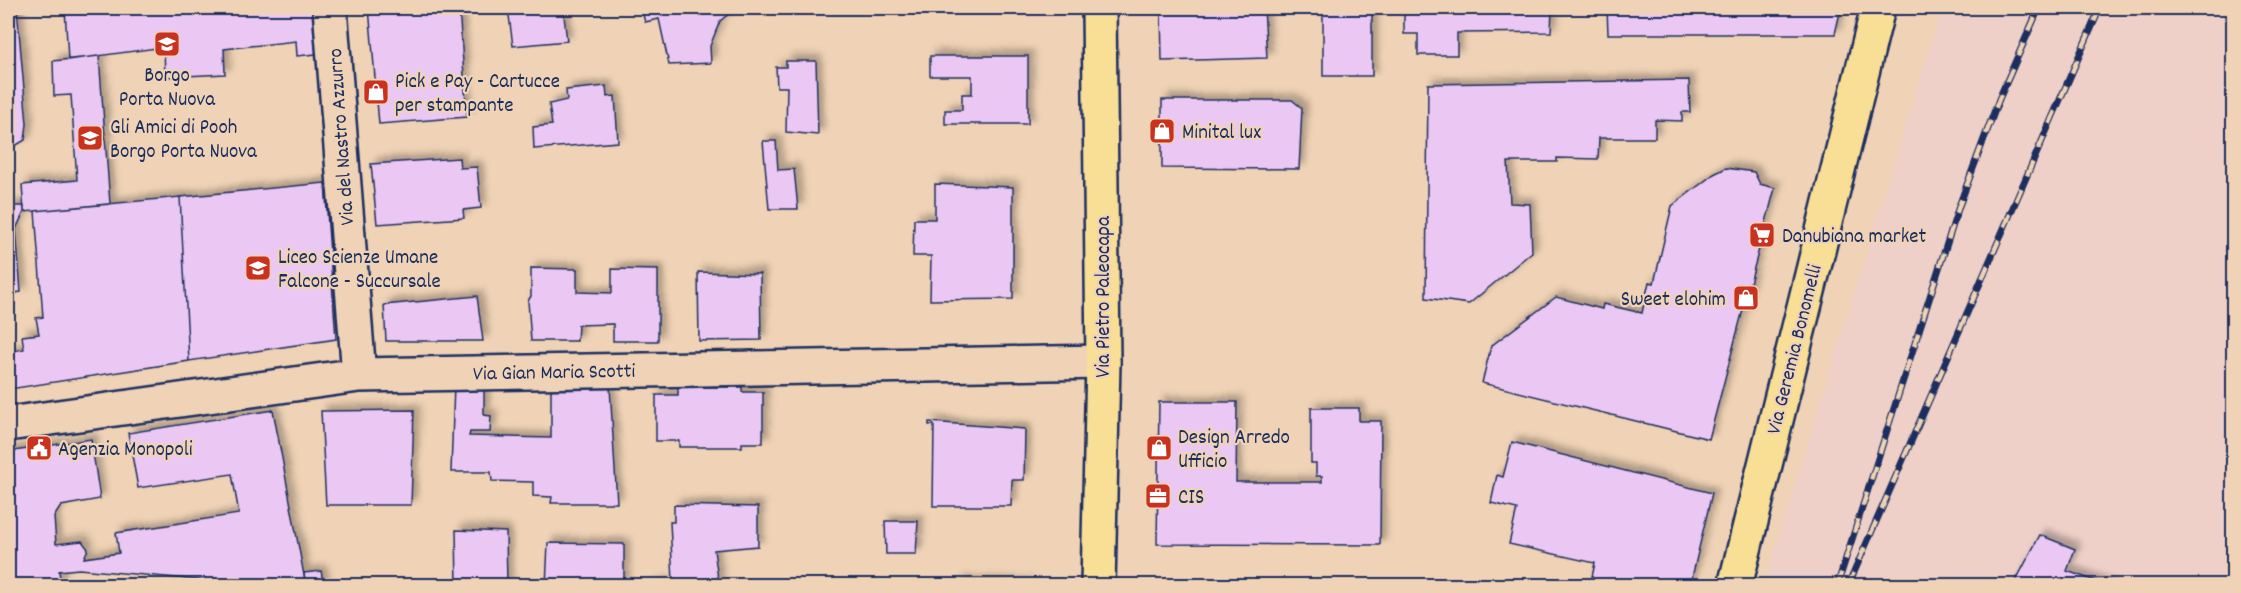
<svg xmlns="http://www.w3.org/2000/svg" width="2241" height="593" font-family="Dekko,sans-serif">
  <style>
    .built { fill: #eed0c8 }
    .building { fill: #ebc8f3; stroke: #1b2f5e; stroke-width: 1.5; filter: url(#shadow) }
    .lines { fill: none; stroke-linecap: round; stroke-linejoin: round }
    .minor-casing { stroke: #1b2f5e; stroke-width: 38 }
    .major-casing { stroke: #1b2f5e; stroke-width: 38 }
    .minor { stroke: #f0d3b6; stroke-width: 33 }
    .major { stroke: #f9df96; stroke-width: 33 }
    .rail-casing { stroke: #1b2f5e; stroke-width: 7 }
    .rail { stroke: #f0d3b6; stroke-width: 4.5; stroke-dasharray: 14; stroke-linecap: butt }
    .labels { text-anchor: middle; stroke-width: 4.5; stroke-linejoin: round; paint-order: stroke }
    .poi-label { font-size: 21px; fill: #1b2f5e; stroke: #f0d3b6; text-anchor: start }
    .street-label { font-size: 21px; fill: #1b2f5e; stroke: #f0d3b6 }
  </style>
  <defs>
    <filter id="shadow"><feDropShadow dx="5.5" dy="-5.5" stdDeviation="3" flood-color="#0004"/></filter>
  </defs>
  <rect width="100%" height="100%" fill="#f0d3b6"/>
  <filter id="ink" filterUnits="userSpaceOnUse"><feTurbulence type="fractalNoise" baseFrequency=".0167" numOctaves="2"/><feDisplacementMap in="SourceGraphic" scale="12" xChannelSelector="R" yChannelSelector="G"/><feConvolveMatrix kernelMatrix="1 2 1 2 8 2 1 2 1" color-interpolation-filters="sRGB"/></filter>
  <g filter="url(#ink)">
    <!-- built -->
    <path class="built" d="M1942 8H2233V585L1764 586Z"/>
    <!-- building -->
    <path class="building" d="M8 8H17L27 124 25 140 15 146H8Z
      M65 8H312L316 54 297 56 296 41 224 49 225 74 165 77 164 47 68 60Z
      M369 8H459L467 117 379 124Z
      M508 8H563L567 41 513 46Z
      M641 8H736L720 21 710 46 711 63 669 65 659 19 645 22Z
      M1161 8H1264L1267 58 1162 61Z
      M1323 8H1372V76H1323Z
      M1404 8H1552L1551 32 1457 33V55H1418V34H1404Z
      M1607 8H1841L1835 34H1608Z
      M99 56 110 204 24 212 22 185 77 180 71 95 54 96 53 61Z
      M930 56H1028V124H945V110H962V94H972V76H930Z
      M786 61H816L818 135 786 132 787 87H777L776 67H786Z
      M1689 80 1690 112H1682V121L1655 120V138H1599L1598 159 1557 158V162H1508L1510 203 1530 204 1532 252 1469 304 1426 298 1428 84Z
      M606 86 607 97 615 96 618 142 534 149 533 127 552 125 549 104 567 100 566 90Z
      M1162 100H1292L1302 108 1299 169 1162 168Z
      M763 141H776L778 170 794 169 798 209H769Z
      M459 158 460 168 477 167 481 208 463 210 464 218 377 224 371 164Z
      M1726 168 1754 172 1760 184 1775 188 1709 439 1482 383 1491 346 1556 297 1602 309 1603 304 1642 313 1649 282 1654 283 1672 206 1714 174Z
      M325 183 336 339 189 361 180 197Z
      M935 184 1013 187V299L930 300 931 256H913L914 219H935Z
      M180 197 189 361 10 389 8 352 24 349 22 336 39 334 36 318 43 317 35 211Z
      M8 206H24V212L16 229 21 292 8 294Z
      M531 268 577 269V292L612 293V269L658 270V341H613V324L578 325 577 341H531L528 301 531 296Z
      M698 272 760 274 761 340 699 341Z
      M477 296 483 341H386L384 305Z
      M454 385H484V415L491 416 490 432H470L469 436 551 438V387H610L617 503H551L552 497 533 496V482L492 481 491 472H451Z
      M678 387H742V392H763V443H742V447H679V441H656V395H678Z
      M1159 402H1237L1236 482H1322V476H1316V463H1311V408H1359V421H1381L1380 545 1157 544Z
      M273 410 306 586H264L79 569 59 571 61 586H8V519L10 516 8 496V452L91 439 100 499 61 506 54 517 56 544 82 541 88 549 84 558 119 553 116 533 239 514 232 474 138 488 128 433Z
      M414 410 411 505H326L321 411Z
      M929 422 1025 429 1024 480H1012L1011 506H933L934 425H929Z
      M1512 442 1712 493 1690 586H1590L1595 563 1509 544 1517 509 1491 503 1497 475 1503 477Z
      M674 505 758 507V546L714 550 719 586H647L673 581 670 522H674Z
      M885 521H918L916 554H886Z
      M456 530 506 532 507 586H457Z
      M2040 535 2075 549 2067 571 2110 586H2013Z
      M548 543 624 544V586H546Z
      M321 571 324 586H306L304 573Z
      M959 582 1027 584V586H959Z"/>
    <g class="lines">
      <defs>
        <path id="minor" d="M330 8 359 375
          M8 424 359 375 1103 362"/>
        <path id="major" d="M1098 586 1103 362 1099 8
          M1735 586 1878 8"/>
      </defs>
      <!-- minor casing -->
      <use href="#minor" class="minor-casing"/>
      <!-- major casing -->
      <use href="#major" class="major-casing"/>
      <!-- minor -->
      <use href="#minor" class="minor"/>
      <!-- major -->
      <use href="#major" class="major"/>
      <defs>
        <path id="rail" d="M1837 586 1959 206 1999 99 2039 8
          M1848 586 2100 8"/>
      </defs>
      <!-- rail casing -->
      <use href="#rail" class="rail-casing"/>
      <!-- rail -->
      <use href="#rail" class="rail"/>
    </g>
  </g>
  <!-- icons -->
  <defs>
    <symbol id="school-square" viewBox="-11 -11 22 22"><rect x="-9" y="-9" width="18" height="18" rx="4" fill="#c8321e" stroke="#f0d3b6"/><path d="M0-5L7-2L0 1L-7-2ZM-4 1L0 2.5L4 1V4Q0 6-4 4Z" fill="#fff"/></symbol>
    <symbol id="shop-square" viewBox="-11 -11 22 22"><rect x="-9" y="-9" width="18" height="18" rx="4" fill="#c8321e" stroke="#f0d3b6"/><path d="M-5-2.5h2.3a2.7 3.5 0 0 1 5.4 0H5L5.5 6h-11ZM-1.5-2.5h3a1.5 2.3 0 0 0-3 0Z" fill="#fff"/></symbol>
    <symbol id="supermarket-square" viewBox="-11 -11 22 22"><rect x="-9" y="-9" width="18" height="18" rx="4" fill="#c8321e" stroke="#f0d3b6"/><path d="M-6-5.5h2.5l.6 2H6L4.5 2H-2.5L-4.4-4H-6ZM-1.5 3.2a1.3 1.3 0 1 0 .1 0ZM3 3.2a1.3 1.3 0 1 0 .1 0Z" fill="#fff"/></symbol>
    <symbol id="civic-square" viewBox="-11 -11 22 22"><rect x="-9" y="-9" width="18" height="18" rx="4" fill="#c8321e" stroke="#f0d3b6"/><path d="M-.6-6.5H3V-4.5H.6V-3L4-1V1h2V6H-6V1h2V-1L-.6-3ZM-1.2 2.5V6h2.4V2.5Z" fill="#fff"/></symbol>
    <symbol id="office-square" viewBox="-11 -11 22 22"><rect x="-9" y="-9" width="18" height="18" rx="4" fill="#c8321e" stroke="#f0d3b6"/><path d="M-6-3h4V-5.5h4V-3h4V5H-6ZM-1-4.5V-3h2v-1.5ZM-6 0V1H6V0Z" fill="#fff"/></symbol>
  </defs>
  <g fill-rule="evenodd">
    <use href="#school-square" x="152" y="29" width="30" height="30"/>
    <use href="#shop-square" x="361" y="77" width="30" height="30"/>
    <use href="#shop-square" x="1147" y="116" width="30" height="30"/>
    <use href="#school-square" x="75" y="123" width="30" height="30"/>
    <use href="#supermarket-square" x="1747" y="220" width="30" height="30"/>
    <use href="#school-square" x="243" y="253" width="30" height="30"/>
    <use href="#shop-square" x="1731" y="283" width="30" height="30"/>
    <use href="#civic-square" x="24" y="433" width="30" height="30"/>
    <use href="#shop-square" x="1144" y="433" width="30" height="30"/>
    <use href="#office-square" x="1143" y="481" width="30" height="30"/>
  </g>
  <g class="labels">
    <!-- poi labels -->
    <g class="poi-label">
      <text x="167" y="81" text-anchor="middle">Borgo<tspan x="167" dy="24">Porta Nuova</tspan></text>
      <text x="395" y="87">Pick e Pay - Cartucce<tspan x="395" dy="24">per stampante</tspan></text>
      <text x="110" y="133">Gli Amici di Pooh<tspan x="110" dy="24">Borgo Porta Nuova</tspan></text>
      <text x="1182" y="138">Minital lux</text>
      <text x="1782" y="242">Danubiana market</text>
      <text x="278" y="263">Liceo Scienze Umane<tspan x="278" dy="24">Falcone - Succursale</tspan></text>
      <text x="1726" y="305" text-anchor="end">Sweet elohim</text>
      <text x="1178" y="443">Design Arredo<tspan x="1178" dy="24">Ufficio</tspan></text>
      <text x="58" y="455">Agenzia Monopoli</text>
      <text x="1178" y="503">CIS</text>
    </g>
    <!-- street labels -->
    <g class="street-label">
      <text transform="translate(340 137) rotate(-94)" y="7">Via del Nastro Azzurro</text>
      <text transform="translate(1102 297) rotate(-90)" y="7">Via Pietro Paleocapa</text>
      <text transform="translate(1793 349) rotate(-76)" y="7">Via Geremia Bonomelli</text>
      <text transform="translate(554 371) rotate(-1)" y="7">Via Gian Maria Scotti</text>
    </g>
  </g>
  <!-- margin -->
  <rect width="2241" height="593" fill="none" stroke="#f0d3b6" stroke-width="30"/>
  <rect x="15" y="15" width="2211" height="563" fill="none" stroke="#1b2f5e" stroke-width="2" filter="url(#ink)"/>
</svg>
